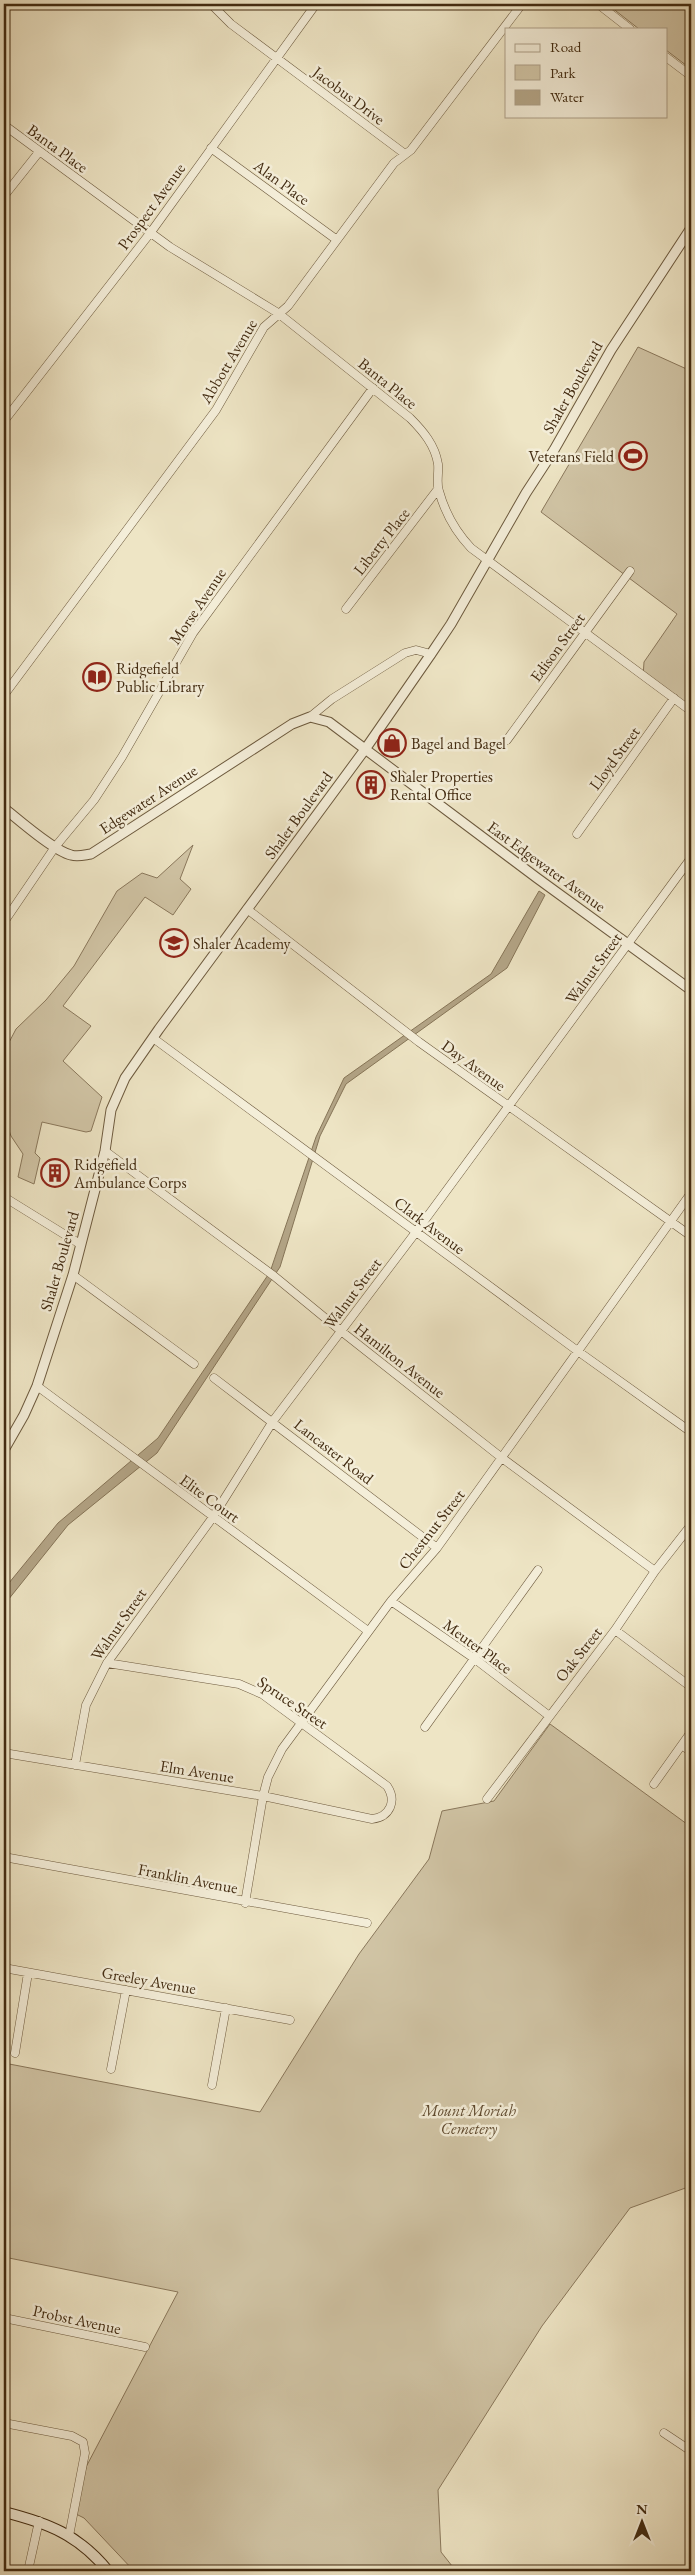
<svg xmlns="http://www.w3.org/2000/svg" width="695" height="2575" font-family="'EB Garamond',serif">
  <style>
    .green { fill: #d1c5a6; stroke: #8a785c }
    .water { fill: #b4a688; stroke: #867558 }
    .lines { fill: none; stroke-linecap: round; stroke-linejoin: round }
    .minor-casing { stroke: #6d5a3e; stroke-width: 9 }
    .tertiary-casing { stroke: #6d5a3e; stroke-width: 11 }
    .secondary-casing { stroke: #422b11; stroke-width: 12 }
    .minor { stroke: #f4eed9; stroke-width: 8 }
    .tertiary { stroke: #f4eed9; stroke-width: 9 }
    .secondary { stroke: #f4eed9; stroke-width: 10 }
    .labels { text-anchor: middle; stroke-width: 5; stroke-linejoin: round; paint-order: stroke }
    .street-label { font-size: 16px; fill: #422b11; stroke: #f4eed9 }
    .poi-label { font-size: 16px; fill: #422b11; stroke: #f4eed9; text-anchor: start }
    .park-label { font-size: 16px; font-style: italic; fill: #5f4a2f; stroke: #f4eed9 }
  </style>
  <rect width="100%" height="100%" fill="#eee5c5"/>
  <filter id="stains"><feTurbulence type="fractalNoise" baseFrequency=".004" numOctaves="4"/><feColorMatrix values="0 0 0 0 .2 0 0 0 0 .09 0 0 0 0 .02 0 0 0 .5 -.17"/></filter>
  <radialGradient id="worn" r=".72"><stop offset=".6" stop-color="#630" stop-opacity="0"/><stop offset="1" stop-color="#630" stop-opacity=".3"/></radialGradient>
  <!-- green -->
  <path class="green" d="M607 4H691V69L666 50V29H639Z
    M638 347 691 371V712L643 677 644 662 677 614 541 512Z
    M193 845 180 879 191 889 173 915 145 897 63 1006 91 1026 63 1061 102 1097 91 1131 86 1132 42 1122 35 1153 40 1158 34 1184 18 1177 23 1154 11 1136 4 1117V1052L16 1029 46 1000 74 966 117 891 142 873 157 878Z
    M550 1724 691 1827V2186L630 2208 542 2326 438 2490 441 2552 456 2571H134L84 2518 76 2514 86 2467 178 2292 4 2257V2063L260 2112 359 1954 429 1859 442 1811 494 1801Z"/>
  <!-- water -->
  <path class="water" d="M539 891 545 895 507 968 346 1084 320 1136 280 1267 274 1276 157 1453 68 1525 4 1605V1589L58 1523 158 1438 270 1272 316 1137 344 1078 491 974Z"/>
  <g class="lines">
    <defs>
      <path id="minor" d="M211 4 231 24 405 154
        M598 4 630 29
        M666 57 691 76
        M4 125 170 247 278 313 410 418C423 431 435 445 438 464 439 473 436 483 439 491 445 513 455 531 471 548L691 711
        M211 148 337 240
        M4 196 39 152
        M4 421 151 232 316 4
        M346 609 438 489
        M4 695 216 410 264 327 288 306 394 163 411 150 522 4
        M310 717 332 699 405 653 416 650 431 654
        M507 740 630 571
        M577 834 674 698
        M247 909 419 1042 691 1236
        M4 922 55 847 94 800 122 757 193 633 373 388
        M153 1038 579 1352 691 1432
        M105 1151 274 1276 341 1331 502 1458 655 1571
        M4 1197 80 1244
        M73 1275 194 1364
        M214 1378 437 1548
        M37 1386 368 1631
        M391 1601 475 1659 548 1715
        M615 1630 691 1687
        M425 1727 538 1570
        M682 1745 691 1752
        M4 1753 263 1796 372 1819C390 1817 397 1801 387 1786L262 1694 239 1684 107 1663
        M75 1765 86 1705 107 1663 213 1517 273 1421 416 1232 691 858
        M654 1784 691 1732
        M487 1799 615 1630 655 1571 691 1525
        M4 1857 367 1923
        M245 1903 263 1796 268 1777 282 1749 391 1601 437 1548 691 1193
        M4 1968 290 2020
        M15 2053 28 1973
        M111 2069 126 1990
        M212 2085 226 2008
        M4 2318 145 2347
        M4 2423 72 2436 83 2442 85 2453 69 2536
        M664 2433 691 2451
        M28 2571 39 2521"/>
      <path id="tertiary" d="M4 808C19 820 54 851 71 855 78 857 84 855 91 854L292 724 310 717 329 722 537 878 691 990
        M4 1450 24 1415 37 1386 73 1275 105 1151 111 1110 125 1078 159 1029 366 748 431 654 451 624 526 493 554 450 611 350 691 228"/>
      <path id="secondary" d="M4 2512C48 2523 79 2535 108 2571"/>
    </defs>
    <!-- minor casing -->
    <use href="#minor" class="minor-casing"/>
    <!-- tertiary casing -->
    <use href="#tertiary" class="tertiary-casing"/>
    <!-- secondary casing -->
    <use href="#secondary" class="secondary-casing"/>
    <!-- minor -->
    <use href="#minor" class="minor"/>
    <!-- tertiary -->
    <use href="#tertiary" class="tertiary"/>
    <!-- secondary -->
    <use href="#secondary" class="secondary"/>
  </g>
  <!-- icons -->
  <defs>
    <symbol id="stadium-ring" viewBox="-11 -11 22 22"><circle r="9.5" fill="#f4eed9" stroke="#8f2418" stroke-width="1.5"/><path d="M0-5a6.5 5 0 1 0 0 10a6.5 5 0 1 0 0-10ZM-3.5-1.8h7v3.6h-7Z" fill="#8f2418"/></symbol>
    <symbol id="library-ring" viewBox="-11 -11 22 22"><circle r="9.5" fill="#f4eed9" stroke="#8f2418" stroke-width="1.5"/><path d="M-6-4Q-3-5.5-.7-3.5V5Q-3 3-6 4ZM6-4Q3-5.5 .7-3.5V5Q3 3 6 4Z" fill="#8f2418"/></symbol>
    <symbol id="shop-ring" viewBox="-11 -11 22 22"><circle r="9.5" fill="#f4eed9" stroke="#8f2418" stroke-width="1.5"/><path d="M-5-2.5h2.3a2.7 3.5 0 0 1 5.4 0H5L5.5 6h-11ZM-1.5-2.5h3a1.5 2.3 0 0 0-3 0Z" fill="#8f2418"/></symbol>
    <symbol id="building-ring" viewBox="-11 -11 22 22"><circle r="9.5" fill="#f4eed9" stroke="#8f2418" stroke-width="1.5"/><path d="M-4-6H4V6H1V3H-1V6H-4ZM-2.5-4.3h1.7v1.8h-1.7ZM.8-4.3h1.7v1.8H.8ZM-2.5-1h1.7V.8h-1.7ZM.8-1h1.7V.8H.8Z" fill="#8f2418"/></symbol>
    <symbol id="school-ring" viewBox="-11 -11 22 22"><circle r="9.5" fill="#f4eed9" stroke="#8f2418" stroke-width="1.5"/><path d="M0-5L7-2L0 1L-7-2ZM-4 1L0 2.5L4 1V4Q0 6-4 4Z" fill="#8f2418"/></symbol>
  </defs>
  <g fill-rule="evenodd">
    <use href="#stadium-ring" x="617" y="440" width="32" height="32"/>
    <use href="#library-ring" x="81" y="661" width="32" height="32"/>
    <use href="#shop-ring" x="376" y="727" width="32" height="32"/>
    <use href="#building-ring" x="355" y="769" width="32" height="32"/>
    <use href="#school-ring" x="158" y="927" width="32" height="32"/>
    <use href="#building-ring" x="39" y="1157" width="32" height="32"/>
  </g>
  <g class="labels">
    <!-- street labels -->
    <g class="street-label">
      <text transform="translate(349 95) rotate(37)" y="6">Jacobus Drive</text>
      <text transform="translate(58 148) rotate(36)" y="6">Banta Place</text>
      <text transform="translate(282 182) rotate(36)" y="6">Alan Place</text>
      <text transform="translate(151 206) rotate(-54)" y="6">Prospect Avenue</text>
      <text transform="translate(228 361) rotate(-59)" y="6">Abbott Avenue</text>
      <text transform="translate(388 383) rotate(39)" y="6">Banta Place</text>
      <text transform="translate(572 387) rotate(-60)" y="6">Shaler Boulevard</text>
      <text transform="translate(381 541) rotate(-52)" y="6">Liberty Place</text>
      <text transform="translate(197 606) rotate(-56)" y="6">Morse Avenue</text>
      <text transform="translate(557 647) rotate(-54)" y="6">Edison Street</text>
      <text transform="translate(614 758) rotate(-54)" y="6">Lloyd Street</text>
      <text transform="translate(148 799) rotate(-33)" y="6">Edgewater Avenue</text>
      <text transform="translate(298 815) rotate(-54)" y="6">Shaler Boulevard</text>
      <text transform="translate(547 866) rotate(36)" y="6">East Edgewater Avenue</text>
      <text transform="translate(593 968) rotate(-54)" y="6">Walnut Street</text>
      <text transform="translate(474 1065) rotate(36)" y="6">Day Avenue</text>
      <text transform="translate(430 1225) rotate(37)" y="6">Clark Avenue</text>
      <text transform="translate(59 1261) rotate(-74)" y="6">Shaler Boulevard</text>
      <text transform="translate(352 1293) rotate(-53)" y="6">Walnut Street</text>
      <text transform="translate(400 1360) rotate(38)" y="6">Hamilton Avenue</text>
      <text transform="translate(334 1451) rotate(38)" y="6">Lancaster Road</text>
      <text transform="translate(210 1498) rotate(36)" y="6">Elite Court</text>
      <text transform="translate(431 1529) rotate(-52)" y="6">Chestnut Street</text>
      <text transform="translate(118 1624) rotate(-55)" y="6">Walnut Street</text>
      <text transform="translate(478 1646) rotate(36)" y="6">Meuter Place</text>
      <text transform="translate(578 1654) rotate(-52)" y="6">Oak Street</text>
      <text transform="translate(293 1702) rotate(34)" y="6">Spruce Street</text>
      <text transform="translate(197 1771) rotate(9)" y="6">Elm Avenue</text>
      <text transform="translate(188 1878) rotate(11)" y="6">Franklin Avenue</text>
      <text transform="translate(149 1980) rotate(10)" y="6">Greeley Avenue</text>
      <text transform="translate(77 2319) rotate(12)" y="6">Probst Avenue</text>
    </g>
    <!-- poi labels -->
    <g class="poi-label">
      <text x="614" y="462" text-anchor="end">Veterans Field</text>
      <text x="116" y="674">Ridgefield<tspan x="116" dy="18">Public Library</tspan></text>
      <text x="411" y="749">Bagel and Bagel</text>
      <text x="390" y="782">Shaler Properties<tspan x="390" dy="18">Rental Office</tspan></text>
      <text x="193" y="949">Shaler Academy</text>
      <text x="74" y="1170">Ridgefield<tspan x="74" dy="18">Ambulance Corps</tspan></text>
    </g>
    <!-- park labels -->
    <g class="park-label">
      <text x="469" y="2116">Mount Moriah<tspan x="469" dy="18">Cemetery</tspan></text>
    </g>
  </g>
  <!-- margin -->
  <rect width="695" height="2575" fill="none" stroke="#eee5c5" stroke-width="20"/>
  <rect x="5" y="5" width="685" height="2565" fill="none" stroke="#422b11" stroke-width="2.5"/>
  <rect x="10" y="10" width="675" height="2555" fill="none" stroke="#422b11"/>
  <!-- legend -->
  <rect x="505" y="28" width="162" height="90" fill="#f4eed9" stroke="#ada089"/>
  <rect x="515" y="44" width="25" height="8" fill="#f4eed9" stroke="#ada089"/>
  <text x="550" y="52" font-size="15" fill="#422b11">Road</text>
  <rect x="515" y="65" width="25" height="15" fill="#d1c5a6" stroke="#ada089"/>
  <text x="550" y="78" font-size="15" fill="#422b11">Park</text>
  <rect x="515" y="90" width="25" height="15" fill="#b4a688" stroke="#ada089"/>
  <text x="550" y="102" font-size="15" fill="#422b11">Water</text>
  <!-- north arrow -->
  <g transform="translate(642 2522)" stroke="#f4eed9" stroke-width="4" paint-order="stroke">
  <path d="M0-4L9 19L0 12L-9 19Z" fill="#422b11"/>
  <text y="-8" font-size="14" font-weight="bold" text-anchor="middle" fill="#422b11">N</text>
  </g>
  <rect width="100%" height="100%" filter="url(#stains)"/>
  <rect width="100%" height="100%" fill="url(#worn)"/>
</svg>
